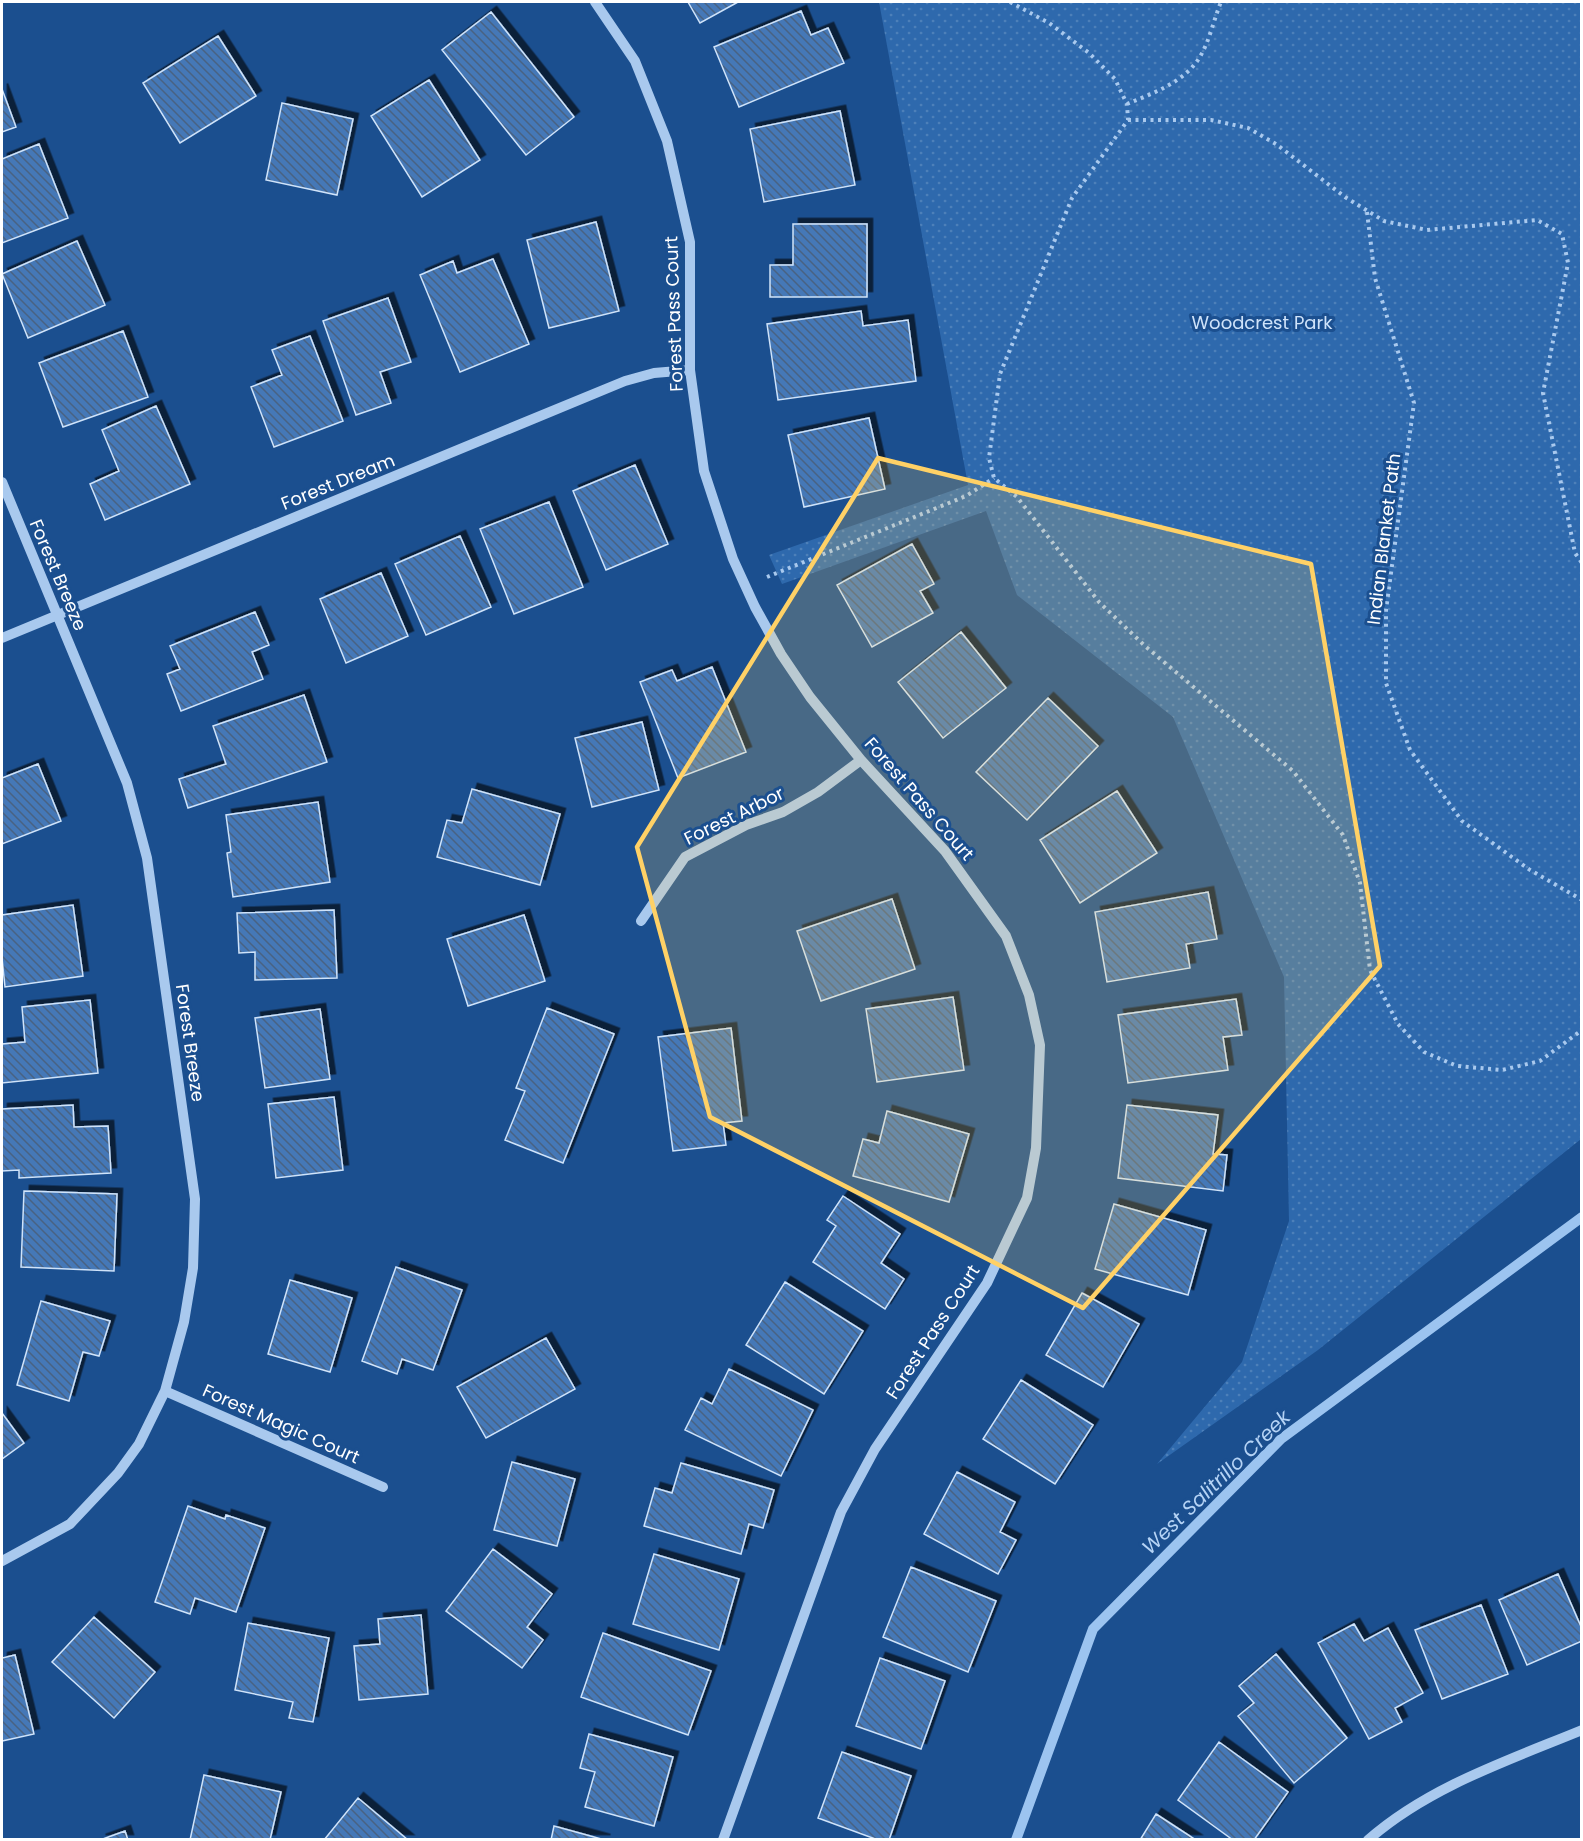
<svg xmlns="http://www.w3.org/2000/svg" width="1583" height="1841" font-family="Poppins,sans-serif">
  <style>
    .grass { fill: url(#grass-dots) }
    .lines { fill: none; stroke-linecap: round; stroke-linejoin: round }
    .stream { stroke: #9cc4f0; stroke-width: 10 }
    .building { fill: url(#building-back-hatch); stroke: #cfe3fa; stroke-width: 1.5; filter: url(#shadow) }
    .path { stroke: #a9c9ee; stroke-width: 4; stroke-dasharray: 3 4.5; stroke-linecap: butt }
    .minor { stroke: #a9c9ee; stroke-width: 10 }
    .marked { fill: #ffd166; fill-opacity: 0.2; stroke: #ffd166; stroke-width: 4.5; stroke-linejoin: round }
    .labels { text-anchor: middle; stroke-width: 6; stroke-linejoin: round; paint-order: stroke }
    .street-label { font-size: 18px; fill: #fff; stroke: #1b4f8f }
    .park-label { font-size: 18px; fill: #cfe3fa; stroke: #1b4f8f }
    .water-label { font-size: 20px; font-style: italic; fill: #b5d3f5; stroke: #1b4f8f }
  </style>
  <defs>
    <pattern id="grass-dots" width="8" height="8" patternUnits="userSpaceOnUse" patternTransform="scale(1.5)"><rect width="8" height="8" fill="#2e69ad"/><path d="M2 2h.1M6 6h.1" fill="none" stroke="#4d80b9" stroke-width="1.8" stroke-linecap="round"/></pattern>
    <pattern id="building-back-hatch" width="6" height="6" patternUnits="userSpaceOnUse" patternTransform="scale(1.5)"><rect width="6" height="6" fill="#4478b7"/><path d="M-1 5l2 2M0 0l6 6M5-1l2 2" fill="none" stroke="#486282"/></pattern>
    <filter id="shadow"><feDropShadow dx="5.5" dy="-5.5" stdDeviation="0" flood-color="#0009"/></filter>
  </defs>
  <rect width="100%" height="100%" fill="#1b4f8f"/>
  <!-- grass -->
  <path class="grass" d="M879 2H1581V1139L1318 1350 1157 1464 1242 1362 1289 1221 1284 977 1173 717 1017 595 986 511 782 584 769 555 968 485Z"/>
  <g class="lines">
    <!-- stream -->
    <path class="stream" d="M1016 1840 1093 1629 1281 1439 1582 1217"/>
  </g>
  <!-- building -->
  <path class="building" d="M688 2H738L700 23Z
    M801 11 811 35 828 28 844 63 739 107 714 47Z
    M491 12 574 117 526 155 442 50Z
    M218 36 256 96 180 143 143 83Z
    M429 80 480 160 422 197 371 116Z
    M2 89 16 127 2 132Z
    M282 103 353 119 337 195 266 180Z
    M840 111 855 185 764 202 750 129Z
    M39 144 68 218 2 243V159Z
    M596 222 619 311 549 328 527 240Z
    M793 224H867V297H770V265H793Z
    M77 241 105 305 28 338 2 274Z
    M493 259 529 344 460 372 420 275 453 261 457 273Z
    M388 298 411 362 380 372 391 403 356 415 323 321Z
    M861 311 863 326 908 320 916 381 778 400 767 324Z
    M123 331 148 397 63 427 39 363Z
    M310 336 343 421 274 447 251 387 282 375 272 350Z
    M156 406 190 484 105 520 90 484 119 471 102 430Z
    M869 418 885 489 804 507 788 435Z
    M635 465 668 544 606 570 573 491Z
    M549 502 583 587 514 614 480 529Z
    M460 536 491 607 426 635 395 564Z
    M912 544 934 584 920 591 933 613 872 647 837 585Z
    M381 573 408 636 346 663 320 599Z
    M255 612 269 645 252 652 263 679 181 711 167 674 180 669 170 646Z
    M961 632 1006 688 943 738 898 682Z
    M712 667 746 752 678 778 640 682 672 670 677 681Z
    M304 695 327 762 188 808 179 779 226 764 213 726Z
    M1048 698 1098 746 1027 820 976 772Z
    M642 722 659 790 592 807 575 738Z
    M38 764 61 821 2 844V778Z
    M472 789 560 814 540 885 437 857 447 820 462 823Z
    M1117 791 1157 853 1080 903 1040 840Z
    M318 802 330 882 233 897 227 853 231 852 226 815Z
    M1208 892 1217 939 1186 944 1190 968 1107 982 1095 912Z
    M892 899 915 969 821 1001 797 931Z
    M73 905 83 976 5 987 2 958V915Z
    M334 910 337 978 255 980V952L239 953 237 913Z
    M524 915 545 981 468 1006 447 939Z
    M953 997 964 1070 877 1082 866 1009Z
    M1236 999 1242 1035 1223 1037 1228 1070 1128 1083 1118 1015Z
    M90 1000 98 1073 2 1083V1044L25 1042 22 1007Z
    M547 1008 614 1034 563 1163 505 1140 525 1091 516 1088Z
    M320 1009 330 1079 265 1088 255 1018Z
    M731 1028 742 1121 723 1123 726 1145 673 1151 658 1037Z
    M334 1097 343 1170 276 1178 268 1104Z
    M73 1105 74 1127 108 1126 111 1173 19 1178V1170L2 1171V1109Z
    M1127 1105 1218 1115 1213 1154 1227 1155 1223 1191 1118 1178Z
    M887 1111 969 1134 949 1202 853 1176 863 1139 879 1143Z
    M24 1191 117 1194 114 1271 21 1267Z
    M843 1196 900 1234 881 1263 904 1279 885 1309 813 1262 836 1226 827 1220Z
    M1114 1204 1206 1230 1188 1295 1095 1269Z
    M396 1267 462 1290 433 1370 402 1359 397 1374 362 1361Z
    M290 1280 352 1298 330 1372 268 1354Z
    M785 1282 863 1331 824 1394 746 1345Z
    M1082 1293 1139 1324 1103 1387 1046 1355Z
    M41 1301 110 1321 99 1356 83 1352 69 1401 17 1385Z
    M546 1338 575 1389 486 1438 457 1387Z
    M729 1369 813 1410 781 1476 685 1430 701 1398 712 1404Z
    M1021 1380 1093 1425 1055 1484 983 1439Z
    M2 1413 24 1443 2 1459Z
    M512 1462 575 1479 557 1546 494 1530Z
    M681 1463 774 1490 763 1528 749 1524 741 1554 644 1526 655 1488 672 1493Z
    M957 1472 1015 1502 1000 1532 1016 1540 998 1574 924 1534Z
    M188 1506 225 1519 226 1515 265 1528 236 1612 195 1598 190 1614 155 1602Z
    M493 1549 552 1594 527 1627 543 1640 522 1668 446 1611Z
    M654 1554 739 1579 719 1650 633 1624Z
    M911 1567 996 1601 968 1672 883 1637Z
    M1558 1574 1582 1629V1641L1527 1665 1499 1600Z
    M1481 1605 1508 1674 1442 1699 1415 1630Z
    M421 1615 428 1694 359 1700 354 1646 380 1644 378 1619Z
    M94 1617 155 1672 114 1718 52 1662Z
    M248 1623 329 1638 313 1722 289 1718 293 1702 235 1690Z
    M1354 1624 1364 1641 1388 1628 1423 1693 1395 1708 1402 1722 1369 1739 1318 1643Z
    M603 1633 711 1671 688 1735 581 1697Z
    M1276 1654 1347 1738 1294 1783 1238 1716 1254 1703 1239 1686Z
    M15 1655 34 1734 2 1741V1658Z
    M880 1658 945 1681 921 1749 856 1726Z
    M589 1734 673 1757 654 1826 585 1807 595 1772 580 1768Z
    M1219 1742 1288 1792 1254 1840H1233L1178 1800Z
    M842 1752 911 1776 889 1840H878L818 1818Z
    M204 1775 281 1792 270 1840H190Z
    M358 1798 408 1840H324Z
    M1156 1814 1196 1840H1140Z
    M554 1826 605 1840H551Z
    M125 1831 128 1840H100Z"/>
  <g class="lines">
    <!-- path -->
    <path class="path" d="M1010 2 1049 23 1089 53 1115 79 1127 104 1128 120 1072 198 1000 374 989 458 994 478 1017 497 1099 602 1145 646 1293 771 1343 835 1360 883 1370 970 1398 1024 1424 1052 1457 1066 1502 1070 1540 1061 1582 1030
      M1127 104C1153 93 1186 82 1201 55 1210 39 1214 19 1221 2
      M1128 120H1211L1248 128 1276 144 1345 197 1384 221 1427 230 1537 220 1562 234 1568 263 1543 393 1575 553 1582 563
      M1367 212 1375 278 1414 403 1386 610V683L1410 750 1462 821 1530 870 1582 900
      M767 577 966 496 994 478"/>
    <!-- minor -->
    <path class="minor" d="M595 2 635 61 667 141 690 242V370L704 471 733 559 755 607 781 654 810 697 861 760 945 851 1006 936 1029 995 1040 1045 1036 1148 1027 1198 987 1283 875 1449 841 1512 723 1840
      M2 482 127 783 147 858 195 1199 193 1268 184 1322 165 1391 139 1444 118 1473 70 1524 2 1561
      M2 638 625 381 654 373 690 370
      M641 921 685 857 746 825 783 812 818 792 861 760
      M165 1391 383 1487
      M1368 1840C1428 1787 1509 1760 1582 1730"/>
  </g>
  <!-- marked area -->
  <path class="marked" d="M878 458 1311 564 1380 966 1083 1308 710 1117 637 847Z"/>
  <g class="labels">
    <!-- street labels -->
    <g class="street-label">
      <text transform="translate(674 314) rotate(-92)" y="6">Forest Pass Court</text>
      <text transform="translate(338 482) rotate(-22)" y="6">Forest Dream</text>
      <text transform="translate(1384 539) rotate(-83)" y="6">Indian Blanket Path</text>
      <text transform="translate(58 575) rotate(67)" y="6">Forest Breeze</text>
      <text transform="translate(919 799) rotate(49)" y="6">Forest Pass Court</text>
      <text transform="translate(734 816) rotate(-26)" y="6">Forest Arbor</text>
      <text transform="translate(190 1043) rotate(82)" y="6">Forest Breeze</text>
      <text transform="translate(933 1332) rotate(-57)" y="6">Forest Pass Court</text>
      <text transform="translate(281 1424) rotate(24)" y="6">Forest Magic Court</text>
    </g>
    <!-- park labels -->
    <g class="park-label">
      <text x="1262" y="329">Woodcrest Park</text>
    </g>
    <!-- water labels -->
    <g class="water-label">
      <text transform="translate(1216 1482) rotate(-44)" y="7">West Salitrillo Creek</text>
    </g>
  </g>
  <!-- border -->
  <rect width="1583" height="1841" fill="none" stroke="#ffffff" stroke-width="6"/>
</svg>
